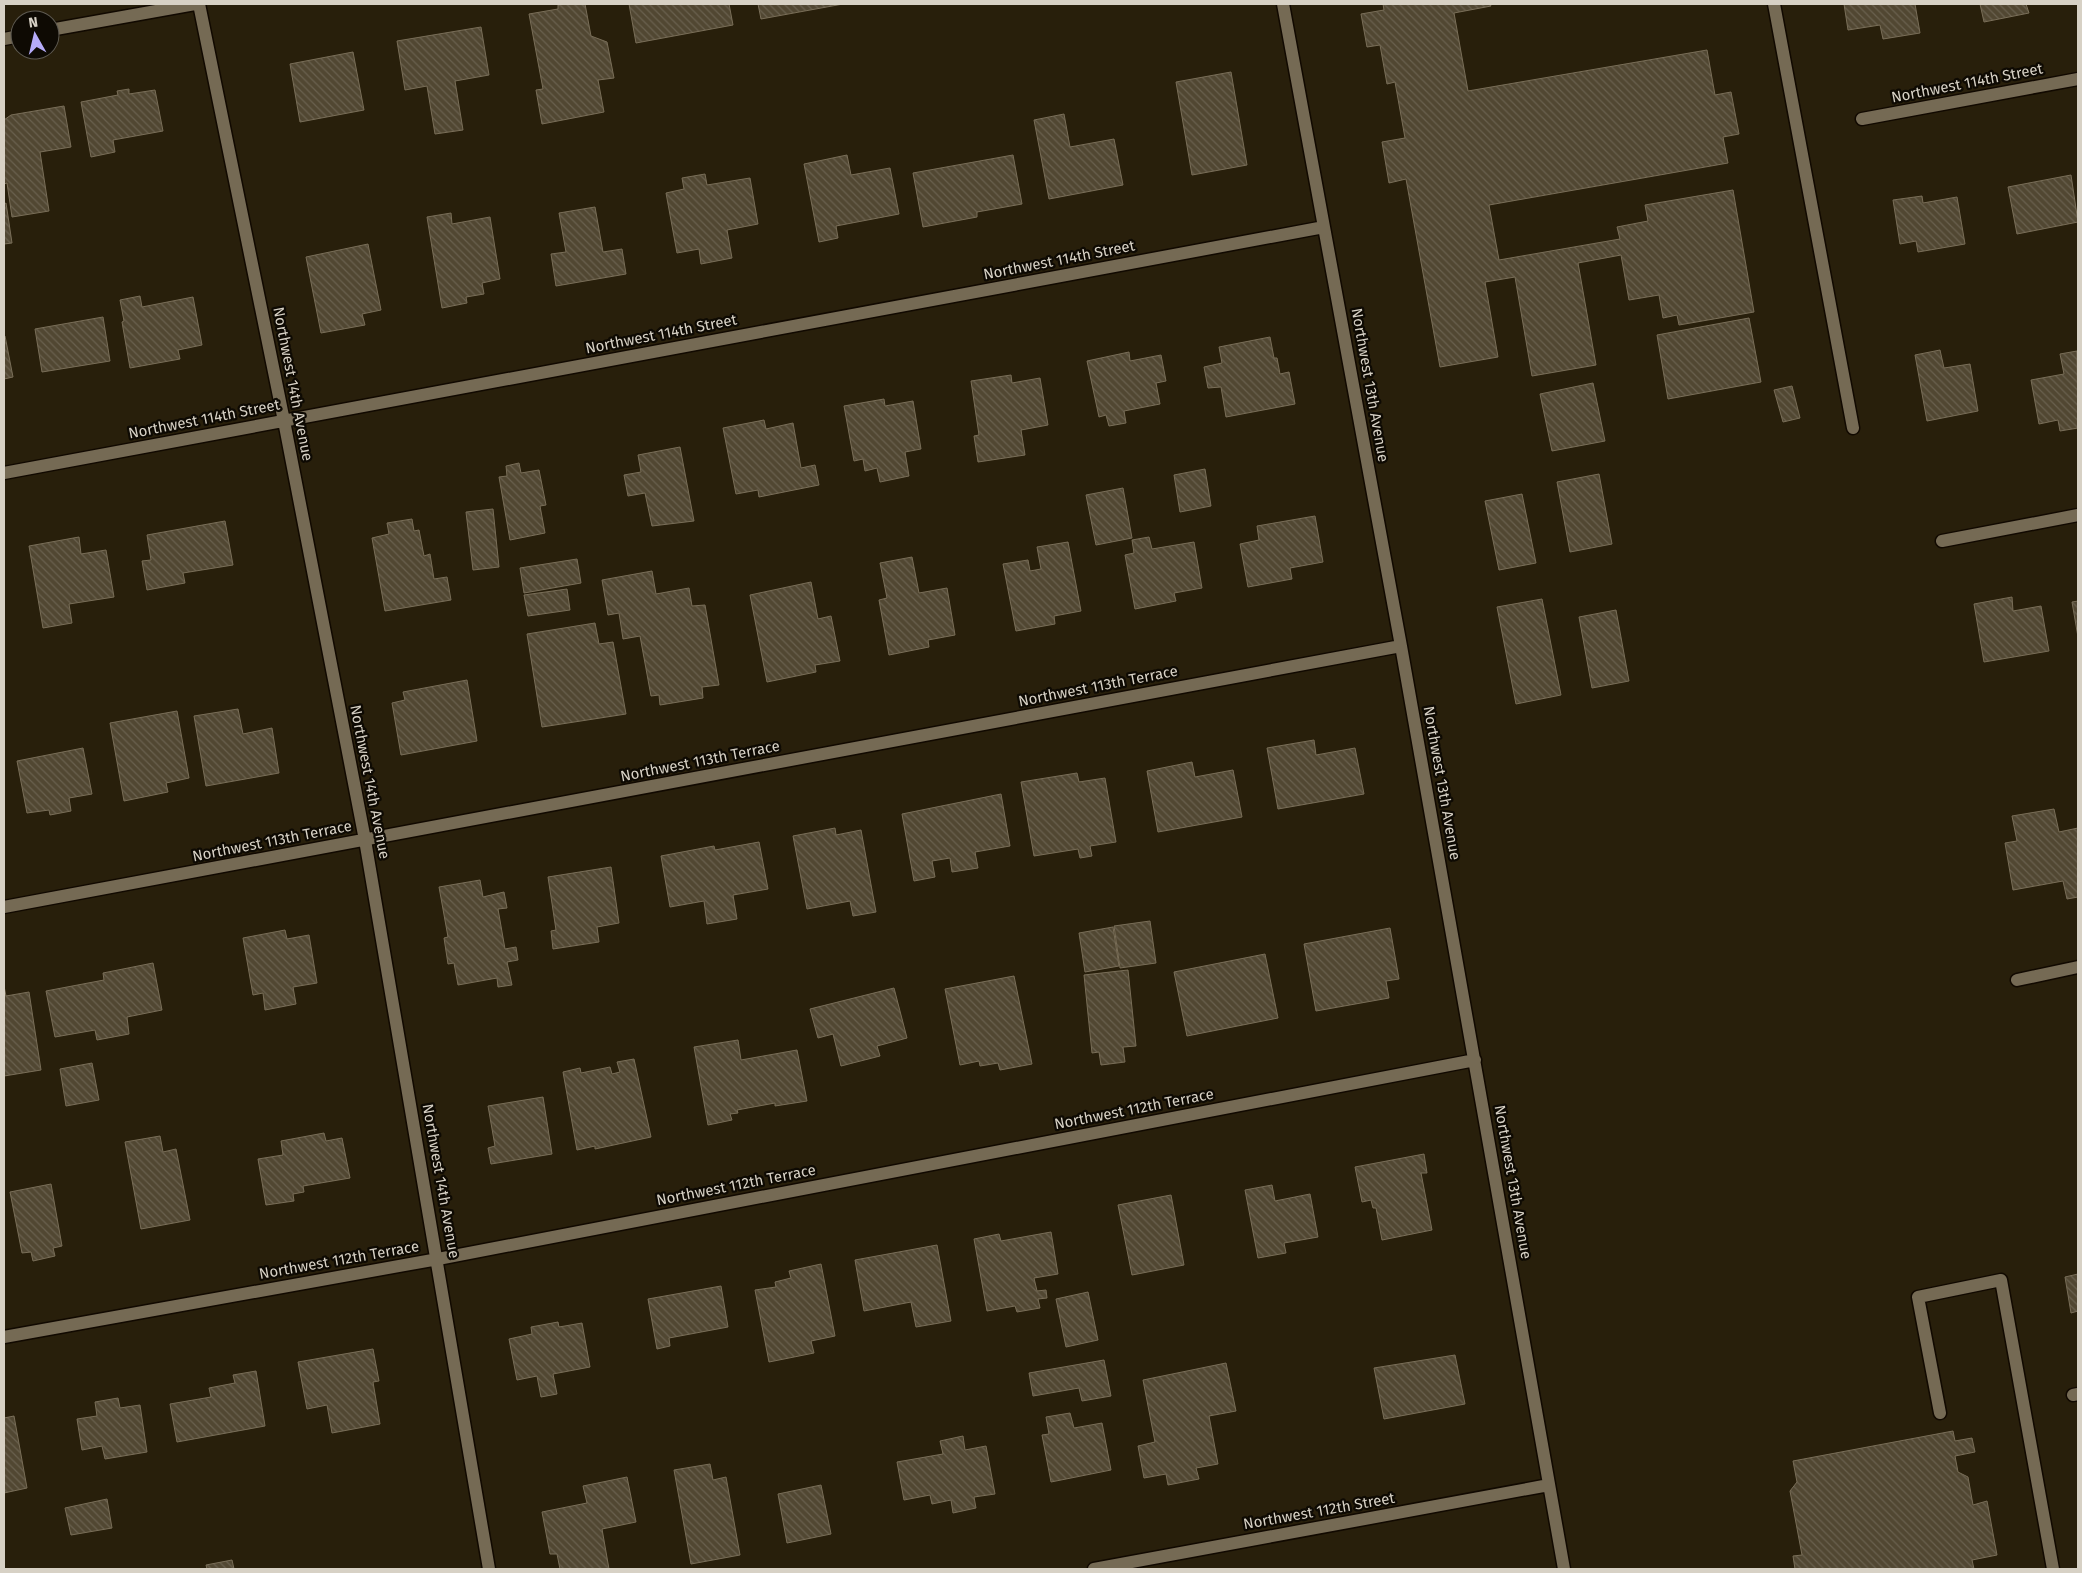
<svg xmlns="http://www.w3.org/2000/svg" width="2082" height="1573" font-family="'Fira Sans',sans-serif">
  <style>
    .building { fill: url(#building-back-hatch); stroke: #796e58 }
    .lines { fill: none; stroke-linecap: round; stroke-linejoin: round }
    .service-casing { stroke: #110900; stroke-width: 15 }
    .minor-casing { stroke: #110900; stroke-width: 15 }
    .service { stroke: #756a54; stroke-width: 12 }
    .minor { stroke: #756a54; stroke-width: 12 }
    .labels { text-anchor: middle; stroke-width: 4.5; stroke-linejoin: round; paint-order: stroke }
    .street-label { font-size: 15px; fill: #d7d1c5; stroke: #0e0a03 }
  </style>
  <defs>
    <pattern id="building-back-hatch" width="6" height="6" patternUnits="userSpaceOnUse" patternTransform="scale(1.25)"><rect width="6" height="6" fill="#514732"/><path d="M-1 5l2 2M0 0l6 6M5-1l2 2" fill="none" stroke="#69604e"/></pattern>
  </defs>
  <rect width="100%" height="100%" fill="#281f0b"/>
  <!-- building -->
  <path class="building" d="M564 4H585L591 36 607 42 614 78 598 80 604 112 542 124 536 90 543 89 529 14 558 9V5Z
    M629 4H729L733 25 636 43Z
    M758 4H843L761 19Z
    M1383 4H1490L1491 6 1454 13 1468 91 1707 50 1715 95 1731 92 1739 134 1723 137 1728 163 1489 205 1499 260 1620 239 1617 227 1648 221 1645 205 1733 190 1754 312 1679 325 1677 315 1663 318 1659 295 1629 300 1621 255 1578 263 1596 365 1532 376 1515 277 1485 282 1498 357 1440 367 1406 179 1389 183 1382 142 1405 138 1395 82 1387 84 1380 45 1367 47 1361 14 1384 10Z
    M1844 4H1915L1920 33 1883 39 1880 25 1848 30Z
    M1980 4H2026L2029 13 1984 22Z
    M481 27 489 75 455 81 463 130 435 134 427 86 405 90 397 41Z
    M353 52 364 110 300 122 290 64Z
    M1231 72 1247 165 1192 175 1176 82Z
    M129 89V94L155 90 163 131 113 140 115 152 91 157 81 102 118 95 117 91Z
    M64 106 71 147 40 152 49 211 12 217 7 183 4 184V120L11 115Z
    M1064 114 1070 147 1114 139 1123 185 1049 199 1034 120Z
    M847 155 851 175 890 168 899 214 836 226 838 238 819 242 804 164Z
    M1013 155 1022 204 977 212V217L923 227 913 173Z
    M705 174 707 185 750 178 758 224 727 230 732 258 701 264 699 249 677 253 666 193 684 189 682 178Z
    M2071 175 2078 222 2017 234 2008 187Z
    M1922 196 1923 203 1957 197 1965 244 1918 252 1916 241 1900 244 1893 200Z
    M6 203 12 243 4 244V204Z
    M595 207 603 252 622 249 626 274 556 286 551 254 566 252 559 213Z
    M451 213 452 224 490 217 500 279 482 283 484 294 466 297 467 303 442 308 427 217Z
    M368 244 381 310 362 314 365 325 321 333 306 257Z
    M140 296 142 307 193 297 202 345 178 350 180 359 130 368 122 322 124 321 120 300Z
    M103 317 110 361 42 372 35 329Z
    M1749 318 1761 382 1668 399 1657 335Z
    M4 336H5L13 377 4 379Z
    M1270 337 1274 358H1277L1280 374 1289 372 1295 404 1226 417 1221 387 1208 388 1204 367 1222 363 1219 347Z
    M1940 350 1944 368 1970 364 1978 411 1927 421 1915 355Z
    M2077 351 2078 428 2060 431 2058 420 2039 424 2031 380 2064 374 2060 354Z
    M1129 352 1130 361 1161 355 1166 381 1156 383 1160 404 1124 411 1126 423 1109 426 1106 415 1099 417 1087 361Z
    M1011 375 1012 383 1040 378 1048 425 1021 430 1025 455 978 462 974 436 979 435 971 381Z
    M1593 383 1605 441 1552 451 1540 394Z
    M1792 386 1800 418 1783 422 1774 390Z
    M884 399 885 406 913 401 921 449 905 452 909 476 880 482 877 468 865 471 863 459 854 461 844 406Z
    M764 420 766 429 793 423 801 468 815 465 819 485 759 497 758 490 736 494 723 428Z
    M680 447 694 521 652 526 645 493 628 496 624 475 641 472 638 455Z
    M519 463 521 473 539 470 546 505 540 506 545 533 510 540 499 477 507 476 506 466Z
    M1205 469 1211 506 1180 512 1174 475Z
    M1599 474 1612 544 1570 552 1557 482Z
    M1123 488 1132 538 1096 545 1086 495Z
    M1522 494 1536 563 1499 570 1485 501Z
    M493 509 499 567 473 570 466 512Z
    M1315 516 1323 562 1290 568 1292 579 1248 587 1240 544 1259 540 1257 526Z
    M412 519 414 531 419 530 424 556 430 554 434 579 447 577 451 600 385 611 372 538 389 534 387 523Z
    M225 521 233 565 183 573 185 583 147 590 142 561 151 560 147 535Z
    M79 537 81 554 106 550 114 597 69 604 72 623 43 628 29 546Z
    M1149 537 1152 549 1194 542 1202 588 1174 593 1176 601 1135 609 1125 555 1134 553 1132 540Z
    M1068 542 1081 611 1054 616 1055 624 1016 631 1003 564 1028 560 1030 571 1041 569 1037 547Z
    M912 557 919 593 947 588 955 635 928 640 929 647 889 655 879 600 887 598 880 563Z
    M577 559 581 583 524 593 520 568Z
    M652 571 656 594 689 588 692 606 705 605 719 685 702 687 703 698 660 705 659 695 651 696 640 636 623 639 619 613 608 615 602 580Z
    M811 582 818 619 831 616 840 661 815 665 816 672 767 682 750 595Z
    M567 589 570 610 528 616 524 595Z
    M2012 597 2013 611 2041 606 2049 651 1984 662 1974 604Z
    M1542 599 1561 695 1516 704 1497 607Z
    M2078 601V637L2072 602Z
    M1616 610 1629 681 1592 688 1579 617Z
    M595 623 599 644 613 642 626 714 542 727 527 634Z
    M467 680 477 741 401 755 392 703 405 700 403 692Z
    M238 709 243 734 272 728 279 773 206 786 194 716Z
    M177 711 189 778 166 783 168 792 124 801 110 723Z
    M1314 740 1316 755 1355 748 1364 794 1278 809 1267 748Z
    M83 748 92 794 69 798 71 811 50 815 49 810 27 813 17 761Z
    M1192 762 1195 777 1233 770 1242 817 1158 832 1147 771Z
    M1077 773 1079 782 1105 778 1116 842 1090 846 1092 856 1080 858 1078 849 1034 856 1021 782Z
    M1001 794 1010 846 975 852 978 868 952 872 950 858 932 861 935 877 914 881 902 814Z
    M2054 809 2059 832 2078 828V897L2067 899 2063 881 2013 890 2005 843 2017 841 2012 816Z
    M835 828 836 835 861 830 876 912 853 916 850 901 807 909 793 836Z
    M759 842 768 889 733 895 737 919 707 924 704 901 670 907 661 856 714 846 715 850Z
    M611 867 619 923 597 927 599 942 553 949 551 931 556 930 548 877Z
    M480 880 483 897 504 892 507 908 498 909 505 949 516 947 518 960 507 962 512 985 498 987 497 978 458 985 454 963 448 964 444 938 448 937 439 887Z
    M1150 921 1156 963 1120 968 1114 926Z
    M1113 927 1119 966 1085 972 1079 933Z
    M1390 928 1399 979 1386 981 1389 998 1316 1011 1304 944Z
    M285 930 287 939 309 935 317 983 293 987 296 1004 265 1010 263 993 253 995 243 938Z
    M1265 954 1278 1018 1187 1036 1174 972Z
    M153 963 162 1010 127 1017 129 1034 97 1040 95 1030 55 1037 46 991 104 980 103 973Z
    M1128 970 1136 1046 1123 1047 1125 1062 1101 1065 1099 1052 1092 1053 1084 975Z
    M1014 976 1032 1064 1000 1070 998 1063 980 1066 979 1061 960 1065 945 989Z
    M4 986 6 996 29 992 41 1070 4 1076Z
    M894 988 907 1038 877 1046 880 1056 841 1066 833 1034 818 1038 810 1009Z
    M738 1040 741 1060 797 1050 807 1101 775 1106V1103L737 1110 738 1113 730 1114 732 1120 708 1125 694 1047Z
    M634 1059 651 1137 595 1149V1146L577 1150 563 1072 580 1068 581 1073 610 1067 612 1074 620 1072 617 1062Z
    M92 1063 99 1100 66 1106 60 1069Z
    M543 1097 552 1154 491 1164 488 1148 495 1146 488 1106Z
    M324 1133 326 1141 342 1138 350 1178 303 1186 304 1192 293 1194 294 1201 266 1205 258 1159 283 1155 281 1141Z
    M160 1136 163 1152 176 1149 190 1220 141 1229 125 1142Z
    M1424 1154 1427 1173H1421L1432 1230 1382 1240 1376 1208H1373L1371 1200 1362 1202 1355 1167Z
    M51 1184 62 1246 53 1248 55 1256 33 1261 31 1252 22 1253 10 1192Z
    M1272 1185 1275 1201 1310 1194 1318 1237 1284 1243 1286 1253 1258 1258 1245 1190Z
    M1171 1195 1184 1265 1132 1275 1118 1205Z
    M1051 1232 1058 1274 1034 1278 1037 1291 1046 1290 1047 1298 1038 1299 1040 1308 1017 1312 1015 1306 987 1311 974 1239 999 1234 1001 1241Z
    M937 1245 951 1321 916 1327 911 1302 864 1311 855 1260Z
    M821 1264 835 1336 811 1341 814 1353 769 1362 755 1290 776 1287 775 1282 791 1278 789 1271Z
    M2078 1274V1311L2071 1313 2065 1277Z
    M721 1286 728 1327 669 1338 670 1346 657 1349 648 1299Z
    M1088 1292 1098 1340 1066 1347 1056 1299Z
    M558 1322 559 1327 582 1323 590 1367 553 1374 557 1394 541 1397 537 1376 517 1380 509 1339 532 1334 531 1327Z
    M373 1349 379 1381 373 1382 380 1424 332 1433 327 1405 307 1409 298 1362Z
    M1455 1355 1465 1404 1384 1419 1374 1368Z
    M1104 1360 1111 1396 1082 1401 1079 1388 1033 1396 1029 1373Z
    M1226 1363 1236 1411 1209 1416 1218 1464 1196 1468 1199 1479 1168 1485 1166 1474 1144 1478 1138 1446 1155 1442 1143 1380Z
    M256 1371 265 1426 177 1442 170 1404 211 1397 209 1388 235 1383 233 1375Z
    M118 1398 120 1408 140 1405 147 1452 105 1459 102 1446 82 1450 77 1419 97 1416 95 1402Z
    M1070 1413 1074 1428 1102 1423 1111 1470 1051 1482 1042 1435 1049 1434 1046 1417Z
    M14 1416 27 1488 4 1493V1418Z
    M1953 1431 1955 1441 1972 1438 1975 1452 1955 1456 1958 1472 1968 1477 1973 1505 1987 1501 1997 1555 1972 1560 1974 1569H1795L1793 1556 1802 1555 1790 1491 1797 1482 1793 1461Z
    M963 1436 965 1450 986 1446 995 1494 974 1497 976 1508 953 1513 951 1500 932 1504 930 1495 904 1500 897 1462 943 1454 940 1441Z
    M710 1464 713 1480 726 1477 740 1555 691 1564 674 1470Z
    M627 1477 636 1522 602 1529 609 1569H560L557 1554H550L542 1512 587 1503 583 1486Z
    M821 1485 831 1534 787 1543 778 1494Z
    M107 1499 112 1528 71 1535 65 1508Z
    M232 1560 234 1569H207L206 1565Z"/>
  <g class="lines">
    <defs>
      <path id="service" d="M1774 4 1853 428
        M1940 1413 1918 1297 2001 1280 2053 1569"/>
      <path id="minor" d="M199 4 284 421 365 840 489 1569
        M1283 4 1401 646 1564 1569
        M50 30 195 4
        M4 39 20 36
        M1862 119 2078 79
        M4 473 1324 227
        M1942 541 2078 515
        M4 907 1401 646
        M2017 980 2078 967
        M4 1337 438 1259 1475 1060
        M2073 1395 2078 1394
        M1094 1569 1549 1485"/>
    </defs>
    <!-- service casing -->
    <use href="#service" class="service-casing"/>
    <!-- minor casing -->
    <use href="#minor" class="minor-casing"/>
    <!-- service -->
    <use href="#service" class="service"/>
    <!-- minor -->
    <use href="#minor" class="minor"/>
  </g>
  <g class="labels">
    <!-- street labels -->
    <g class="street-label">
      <text transform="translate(1967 83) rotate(-11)" y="5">Northwest 114th Street</text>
      <text transform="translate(1059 260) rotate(-11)" y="5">Northwest 114th Street</text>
      <text transform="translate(661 334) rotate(-11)" y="5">Northwest 114th Street</text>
      <text transform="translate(293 384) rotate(79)" y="5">Northwest 14th Avenue</text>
      <text transform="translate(1370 385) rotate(80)" y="5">Northwest 13th Avenue</text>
      <text transform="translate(204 419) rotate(-11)" y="5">Northwest 114th Street</text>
      <text transform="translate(1098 686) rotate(-11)" y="5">Northwest 113th Terrace</text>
      <text transform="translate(700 761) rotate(-11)" y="5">Northwest 113th Terrace</text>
      <text transform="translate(370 782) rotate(79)" y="5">Northwest 14th Avenue</text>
      <text transform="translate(1442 783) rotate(80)" y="5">Northwest 13th Avenue</text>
      <text transform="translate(272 841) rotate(-11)" y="5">Northwest 113th Terrace</text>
      <text transform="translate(1134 1109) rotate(-11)" y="5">Northwest 112th Terrace</text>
      <text transform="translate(441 1181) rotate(80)" y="5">Northwest 14th Avenue</text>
      <text transform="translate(1513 1182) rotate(80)" y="5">Northwest 13th Avenue</text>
      <text transform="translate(736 1185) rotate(-11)" y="5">Northwest 112th Terrace</text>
      <text transform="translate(339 1260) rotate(-10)" y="5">Northwest 112th Terrace</text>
      <text transform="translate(1319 1511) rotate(-10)" y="5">Northwest 112th Street</text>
    </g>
  </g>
  <!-- border -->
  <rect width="2082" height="1573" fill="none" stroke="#d7d1c5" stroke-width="10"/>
  <!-- north arrow -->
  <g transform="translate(35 35) rotate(352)"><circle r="24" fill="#0e0a03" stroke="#5e5a51"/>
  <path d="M0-4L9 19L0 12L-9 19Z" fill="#b6acf8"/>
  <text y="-8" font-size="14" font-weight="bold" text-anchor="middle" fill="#d7d1c5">N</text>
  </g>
</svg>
